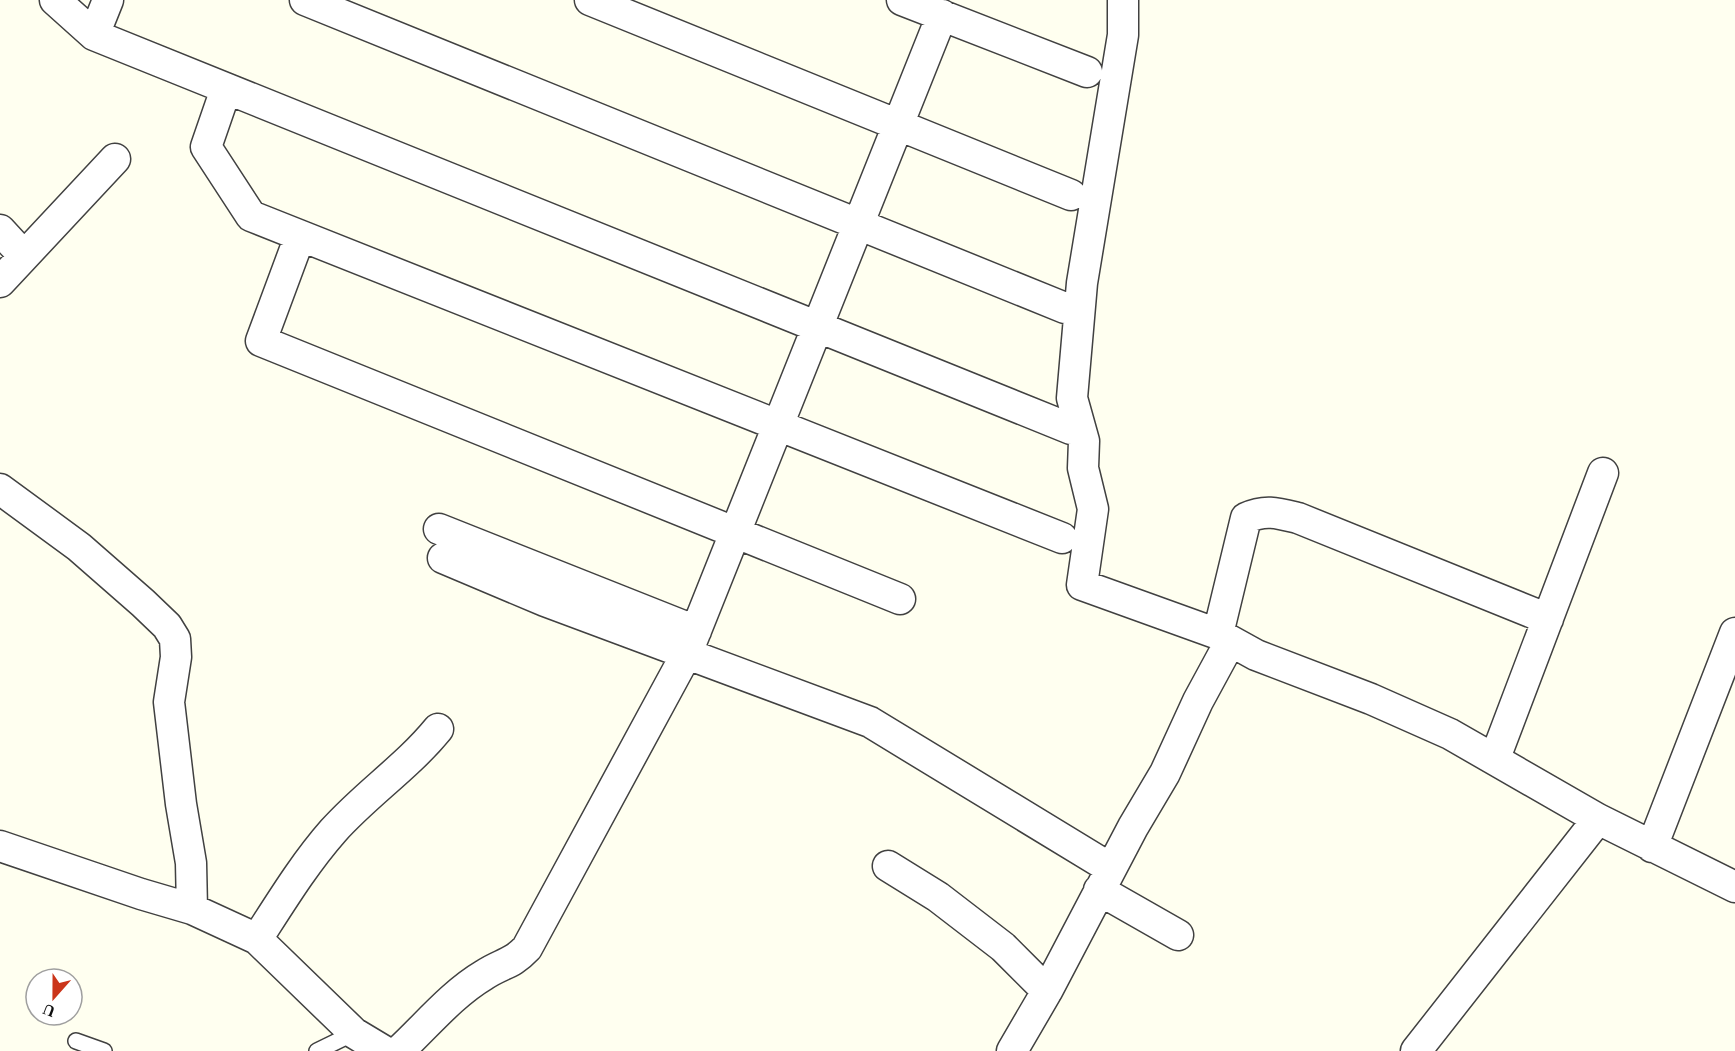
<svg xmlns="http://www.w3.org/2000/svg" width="1735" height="1051" font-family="'Times New Roman',serif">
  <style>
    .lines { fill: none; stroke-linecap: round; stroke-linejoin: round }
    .service-casing { stroke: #414141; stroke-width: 18 }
    .minor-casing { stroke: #414141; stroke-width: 33 }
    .service { stroke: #fff; stroke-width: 15 }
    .minor { stroke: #fff; stroke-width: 30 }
  </style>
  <rect width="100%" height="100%" fill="#fffff0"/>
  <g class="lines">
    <defs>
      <path id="service" d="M76 1041 104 1051
        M317 1051 354 1033"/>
      <path id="minor" d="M55 0 94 35 1071 429
        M305 0 1065 308
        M590 0 1071 195
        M902 0 1087 72
        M1123 0V35L1082 283 1072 398 1084 441 1083 468 1093 509 1082 585 1218 634 1256 655 1371 699 1450 734 1598 819 1735 887
        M94 35 108 0
        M226 89 206 147 251 216 1062 538
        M0 230 23 255
        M300 236 261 341 900 599
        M0 282 115 159
        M0 489 79 547 143 603 167 626 175 639 176 657 169 702 181 804 191 863 192 909
        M439 529 696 631
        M443 558 545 601 870 722 1110 868
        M1218 634 1246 518C1265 509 1278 513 1298 518L1548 619
        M1495 758 1603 473
        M0 846 141 894 192 909 257 939 354 1033 384 1051
        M1652 847 1735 633
        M888 866 938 897 1003 947 1047 991
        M1099 890 1178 935
        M257 939C281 902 304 864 333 831 366 794 407 767 438 729
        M399 1051C426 1026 452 994 484 975 502 963 511 965 527 948L687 653 942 15
        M1012 1051 1047 991 1133 827 1165 773 1198 701 1230 642
        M1416 1051 1598 819"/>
    </defs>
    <!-- service casing -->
    <use href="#service" class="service-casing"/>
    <!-- minor casing -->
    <use href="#minor" class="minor-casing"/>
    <!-- service -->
    <use href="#service" class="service"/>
    <!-- minor -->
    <use href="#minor" class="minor"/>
  </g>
  <!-- north arrow -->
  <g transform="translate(54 997) rotate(201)"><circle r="28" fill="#ffffff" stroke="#9f9f9f" stroke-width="1.5"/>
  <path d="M0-4.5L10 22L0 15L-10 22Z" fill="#cb351a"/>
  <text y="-9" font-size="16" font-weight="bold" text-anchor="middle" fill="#0e0e0e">U</text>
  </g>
</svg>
